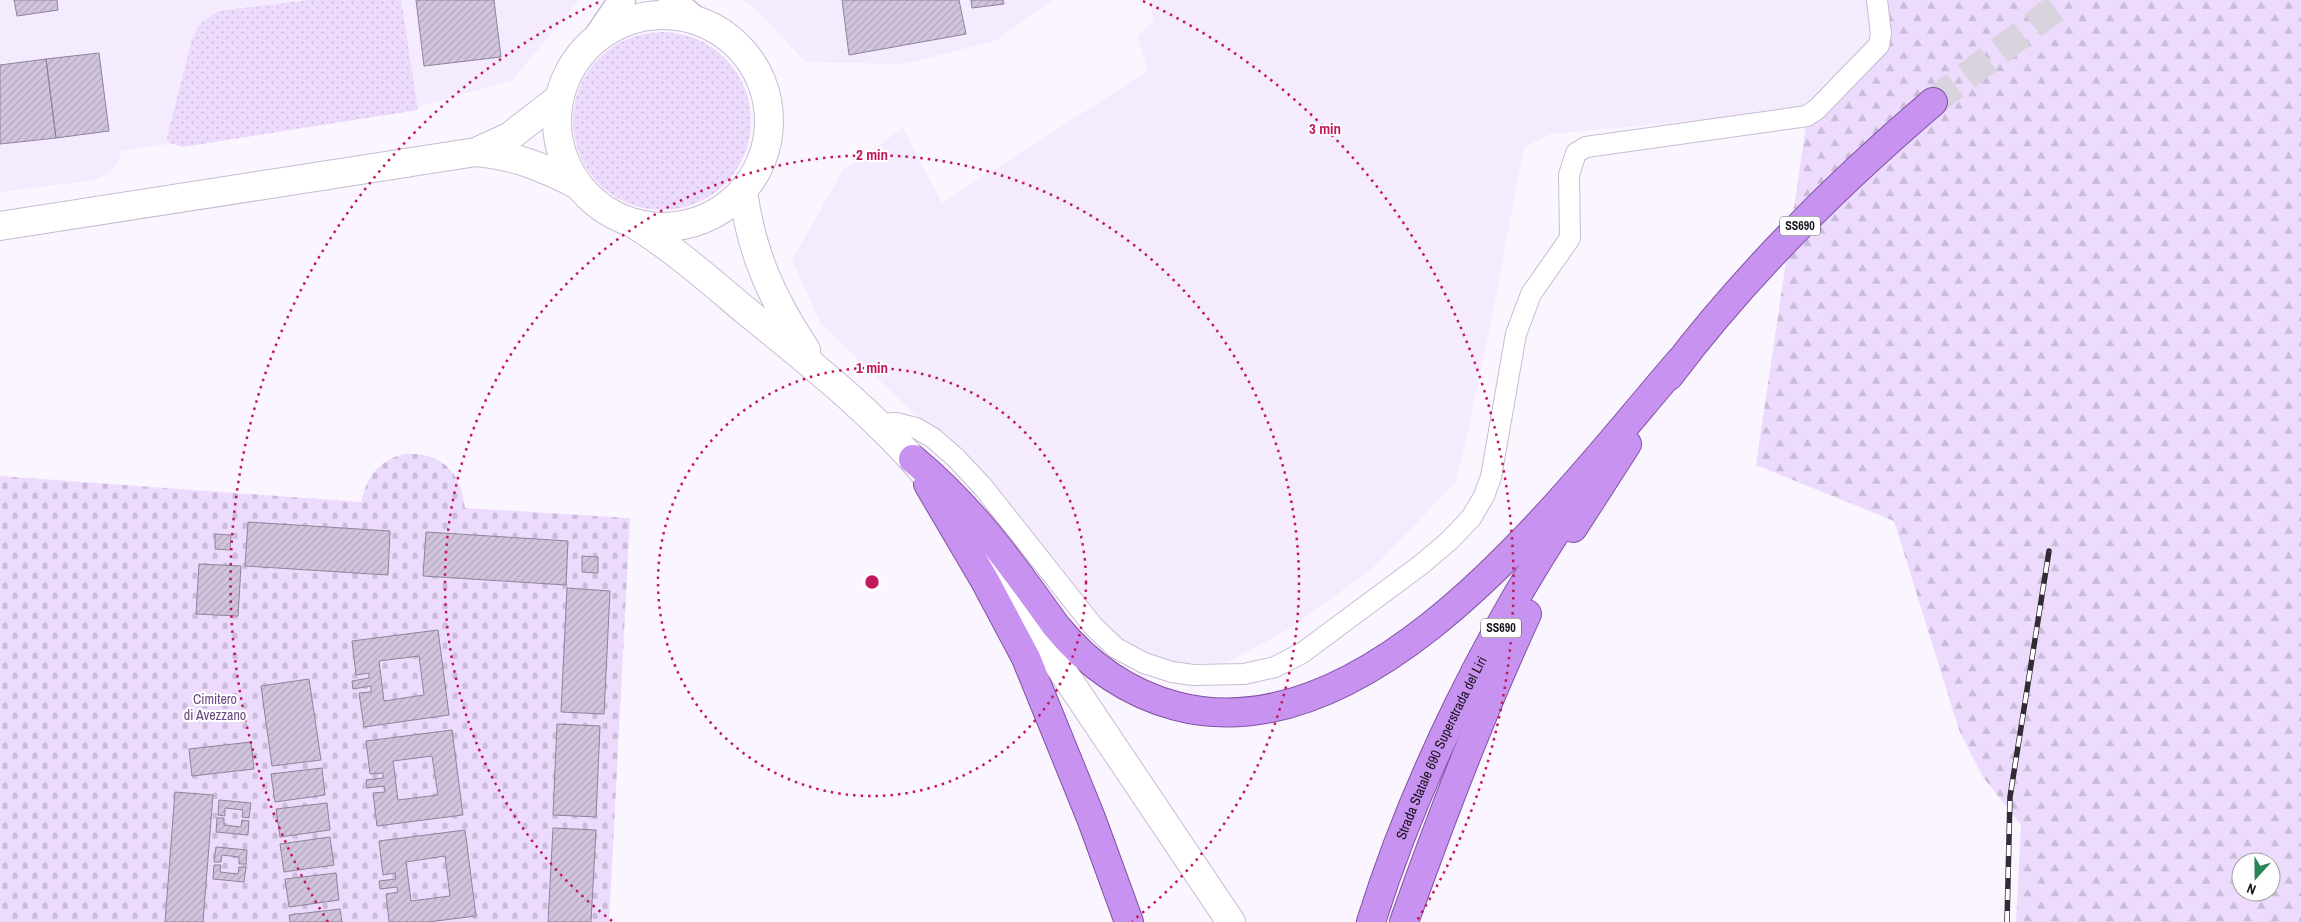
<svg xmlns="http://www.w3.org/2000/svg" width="2301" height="922" font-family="'Archivo Narrow',sans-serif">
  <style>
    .built { fill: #f5ebfe }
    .grass { fill: url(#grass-dots) }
    .forest { fill: url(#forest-firs); fill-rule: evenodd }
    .cemetery { fill: url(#cemetery-stones) }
    .building { fill: url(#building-hatch); stroke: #8f839a; fill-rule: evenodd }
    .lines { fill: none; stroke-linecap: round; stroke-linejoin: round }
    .trunk-tunnel { stroke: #d8d3dd; stroke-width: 28; stroke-dasharray: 28 14; stroke-linecap: butt }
    .minor-casing { stroke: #c8bbd4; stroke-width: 22 }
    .tertiary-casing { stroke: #c8bbd4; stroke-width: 29 }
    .secondary-casing { stroke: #c8bbd4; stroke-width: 30 }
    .trunk-casing { stroke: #8153a3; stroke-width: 30 }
    .minor { stroke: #fff; stroke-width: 20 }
    .tertiary { stroke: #fff; stroke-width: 26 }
    .secondary { stroke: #fff; stroke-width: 28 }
    .trunk { stroke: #c892f0; stroke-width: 28 }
    .rail-casing { stroke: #302b34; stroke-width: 5.5 }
    .rail { stroke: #fff; stroke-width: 4; stroke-dasharray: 11; stroke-linecap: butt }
    .ring { fill: none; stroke: #c2185b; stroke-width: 2.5; stroke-dasharray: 2.5 5 }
    .labels { text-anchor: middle; stroke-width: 4; stroke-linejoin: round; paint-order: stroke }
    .shield { fill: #fff; stroke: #5c585f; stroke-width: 1 }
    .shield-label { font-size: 12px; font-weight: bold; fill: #16111a }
    .park-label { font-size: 14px; fill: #66487f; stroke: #fff }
    .street-label { font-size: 14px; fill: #16111a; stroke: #fff }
    .centre { fill: #c2185b; stroke: #fff; stroke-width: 2.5 }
    .ring-label { font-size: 15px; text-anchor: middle; font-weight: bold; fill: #c2185b; stroke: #fff; stroke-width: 4; stroke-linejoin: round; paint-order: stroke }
  </style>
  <defs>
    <pattern id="grass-dots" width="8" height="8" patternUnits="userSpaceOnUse" patternTransform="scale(1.25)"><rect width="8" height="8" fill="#eddbfd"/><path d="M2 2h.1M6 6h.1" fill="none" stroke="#cabbd8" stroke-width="1.8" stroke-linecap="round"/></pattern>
    <pattern id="forest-firs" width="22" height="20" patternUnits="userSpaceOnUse" patternTransform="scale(1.25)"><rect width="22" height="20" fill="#eddbfd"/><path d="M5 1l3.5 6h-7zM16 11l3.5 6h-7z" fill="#cabbd8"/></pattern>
    <pattern id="cemetery-stones" width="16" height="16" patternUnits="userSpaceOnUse" patternTransform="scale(1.25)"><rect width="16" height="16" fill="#eddbfd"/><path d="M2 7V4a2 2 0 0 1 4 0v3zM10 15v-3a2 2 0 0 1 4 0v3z" fill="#cabbd8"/></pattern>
    <pattern id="building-hatch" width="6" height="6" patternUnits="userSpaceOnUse" patternTransform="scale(1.25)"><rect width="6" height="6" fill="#d1c4dd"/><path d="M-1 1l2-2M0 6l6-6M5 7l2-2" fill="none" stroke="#b3a7bd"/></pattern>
  </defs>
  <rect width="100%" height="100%" fill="#faf5ff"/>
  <!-- built -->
  <path class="built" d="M0 0H579L513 80 418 107 122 151 118 163 109 173 96 180 0 192Z
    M742 0H1053L995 41 904 64 806 62 751 5Z
    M1149 0H1871L1877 38 1808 110 1551 134 1524 147 1494 306 1469 427 1456 482 1373 568 1291 628 1226 663H1153L1095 627 949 447 821 324 792 260 843 170 903 128 942 203 1148 71 1137 36 1154 22Z"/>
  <!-- grass -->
  <path class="grass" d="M309 0H401L418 110 183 147 169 143 167 138 192 39 200 24 218 11Z
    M573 121a89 89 0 1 1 178 0a89 89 0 1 1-178 0Z"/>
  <!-- forest -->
  <path class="forest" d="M1883 0H2301V922H2016L2021 825 1983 777 1959 730 1894 521 1756 465 1806 126 1879 57ZM2241 862H2271V892H2241Z"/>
  <!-- cemetery -->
  <path class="cemetery" d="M404 454C442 452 461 472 465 508L630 518 609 922H0V476L361 502C367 477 378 461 404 454Z"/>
  <!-- building -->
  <path class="building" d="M14 0H57L58 10 17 16Z
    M416 0H494L501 57 424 66Z
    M842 0H959L966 34 849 55Z
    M971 0H1003L1004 4 972 8Z
    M99 53 109 131 56 138 46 59Z
    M46 59 56 138 0 144V65Z
    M248 522 390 531 388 575 245 566Z
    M426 532 568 541 566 585 423 576Z
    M215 534 231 535 230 550 215 549Z
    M582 556 598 557V573L582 572Z
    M199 564 241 566 238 616 196 614Z
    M567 588 610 591 604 714 561 712Z
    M438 630 449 715 364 727 359 693 371 692V686L353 689 352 681 369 678V673L356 675 352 641ZM419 656 424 695 384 701 379 661Z
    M309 679 321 760 272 766 261 686Z
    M557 724 600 726 596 817 553 815Z
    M452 730 463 815 377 826 373 793 385 792 384 786 367 788 366 780 383 778V773L370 774 366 741ZM432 756 438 795 398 800 393 761Z
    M251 742 254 769 192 776 189 749Z
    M322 768 325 795 275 802 271 774Z
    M175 792 213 795 203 922H165Z
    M219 800 251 803 249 818 242 817 243 810 225 808V816L218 815Z
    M327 803 330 830 280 837 276 809Z
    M217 818H224V825L241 827 242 820 249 821 248 835 216 832Z
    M553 828 596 830 591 922H548Z
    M465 830 476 916 428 922H389L386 894 398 892 397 887 380 889 379 881 396 879 395 873 383 875 379 841ZM445 856 450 896 411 901 406 862Z
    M330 837 334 865 284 872 280 844Z
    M216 847 247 850 246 864H239V857L222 855 221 862H214Z
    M214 865H221L220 872 238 874 239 867H246L244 882 213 879Z
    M336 873 339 900 289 907 285 879Z
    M340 909 342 922H290L289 915Z"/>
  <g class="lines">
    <!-- trunk-tunnel -->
    <path class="trunk-tunnel" d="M1933 102 2066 0"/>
    <defs>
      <path id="minor" d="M879 424 896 423 916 428 933 438 956 458 983 487 1093 626 1116 648 1144 663 1172 672 1193 675 1244 674 1275 667 1302 653 1422 564 1450 540 1471 518 1484 496 1491 477 1516 334 1531 294 1570 238 1569 175 1576 153 1586 147 1807 116 1817 109 1879 45 1881 34 1877 0"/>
      <path id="tertiary" d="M672 0 694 19
        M597 37 622 0"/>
      <path id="secondary" d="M557 121a106 106 0 1 1 212 0a106 106 0 1 1-212 0Z
        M476 152C514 155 545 168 578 185
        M743 191C751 252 772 299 806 350
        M631 222C673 248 708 279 746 311 810 363 875 414 929 478
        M0 226 476 152 509 137 558 99
        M971 535 1231 922"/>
      <g id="trunk">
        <path d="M1669 376C1745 275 1837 184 1933 102"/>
        <path d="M913 459C973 509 1011 563 1056 626 1087 664 1127 693 1176 706 1373 758 1568 490 1680 361"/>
        <path d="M928 484 985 581 1026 658 1091 818 1129 922"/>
        <path d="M1573 528 1627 444"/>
        <path id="s1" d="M1371 922C1416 778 1491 628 1575 503"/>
        <path d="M1404 922C1441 818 1480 715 1527 614"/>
      </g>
    </defs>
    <!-- minor casing -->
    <use href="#minor" class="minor-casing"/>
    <!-- tertiary casing -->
    <use href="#tertiary" class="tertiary-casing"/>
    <!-- secondary casing -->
    <use href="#secondary" class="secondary-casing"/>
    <!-- trunk casing -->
    <use href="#trunk" class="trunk-casing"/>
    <!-- minor -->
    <use href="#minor" class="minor"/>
    <!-- tertiary -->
    <use href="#tertiary" class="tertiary"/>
    <!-- secondary -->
    <use href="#secondary" class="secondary"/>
    <!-- trunk -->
    <use href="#trunk" class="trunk"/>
    <defs>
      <path id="rail" d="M2007 922 2010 797 2049 551"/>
    </defs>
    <!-- rail casing -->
    <use href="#rail" class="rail-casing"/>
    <!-- rail -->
    <use href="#rail" class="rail"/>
  </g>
  <!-- distance rings -->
  <g class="ring">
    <circle cx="872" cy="582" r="214"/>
    <path d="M612 921A427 427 0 1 1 1132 921"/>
    <path d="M328 922A641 641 0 0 1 601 1M1143 1A641 641 0 0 1 1416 922"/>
  </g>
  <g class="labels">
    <!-- shield labels -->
    <g class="shield">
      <rect x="1780" y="216.5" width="40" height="19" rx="4"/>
      <rect x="1481" y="618.5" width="40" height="19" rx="4"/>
    </g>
    <g class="shield-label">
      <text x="1800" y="230">SS690</text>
      <text x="1501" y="632">SS690</text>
    </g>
    <!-- park labels -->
    <g class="park-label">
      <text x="215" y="704">Cimitero<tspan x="215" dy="16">di Avezzano</tspan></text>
    </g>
    <!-- street labels -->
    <g class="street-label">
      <text dy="5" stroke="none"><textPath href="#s1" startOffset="188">Strada Statale 690 Superstrada del Liri</textPath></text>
    </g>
  </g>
  <circle cx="872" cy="582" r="8" class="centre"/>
  <g class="ring-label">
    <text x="1325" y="134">3 min</text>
    <text x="872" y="160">2 min</text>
    <text x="872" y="373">1 min</text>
  </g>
  <!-- north arrow -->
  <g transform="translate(2256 877) rotate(201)"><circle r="24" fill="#ffffff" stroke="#a2a0a3"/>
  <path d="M0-4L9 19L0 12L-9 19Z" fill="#2a845a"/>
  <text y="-8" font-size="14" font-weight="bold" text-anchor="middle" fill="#16111a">N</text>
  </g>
</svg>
